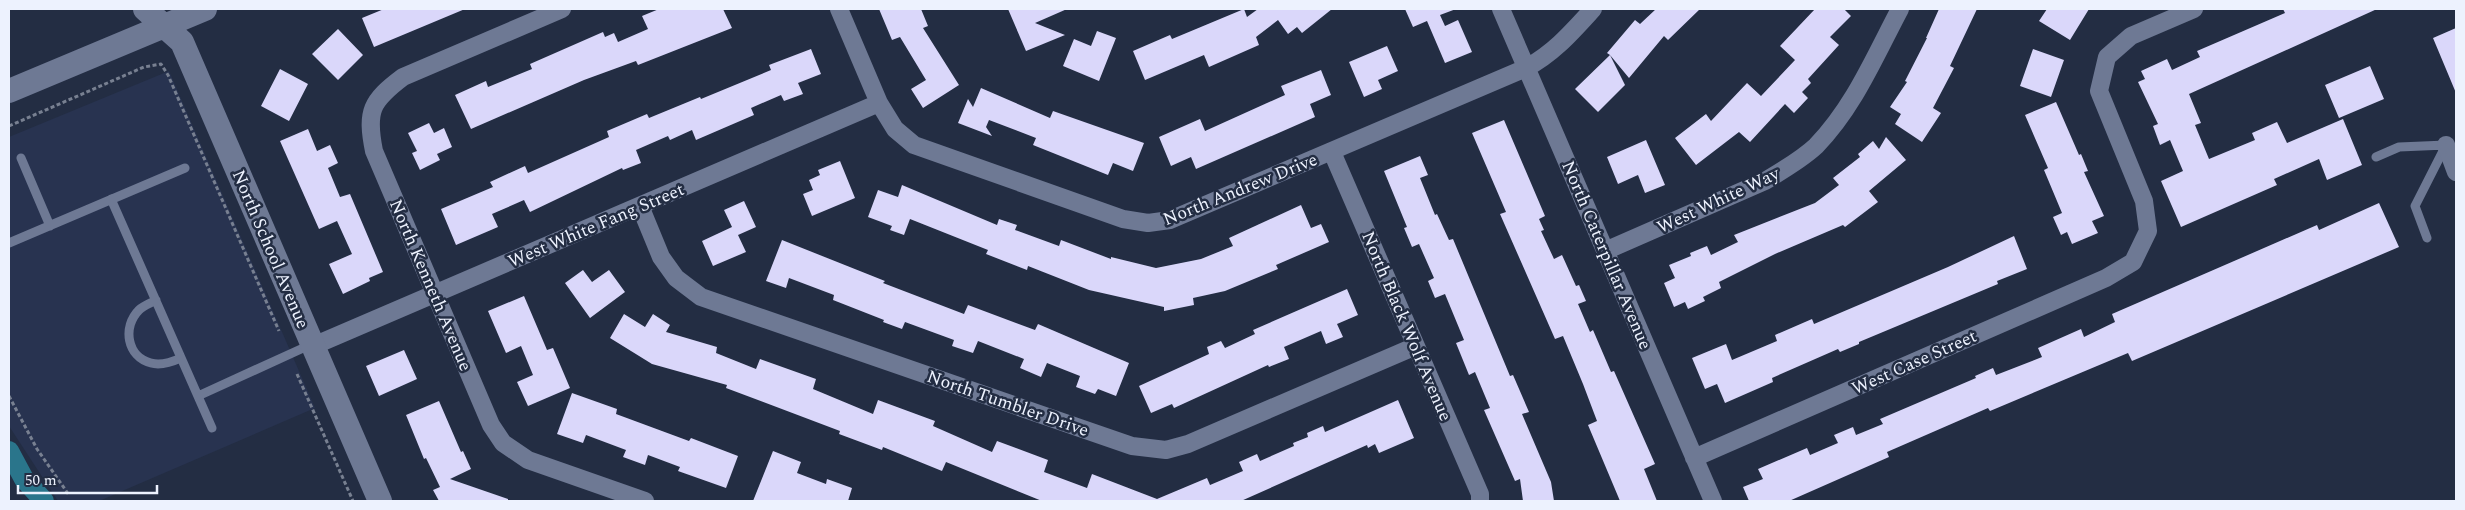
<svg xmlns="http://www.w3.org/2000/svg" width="2465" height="510" font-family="Spectral,serif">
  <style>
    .built { fill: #283350 }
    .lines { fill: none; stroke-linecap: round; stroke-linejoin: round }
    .canal { stroke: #2a758b; stroke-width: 20 }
    .building { fill: #dad7fa }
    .path { stroke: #788091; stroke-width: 3; stroke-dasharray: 4 2.5; stroke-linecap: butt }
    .lane { stroke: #6e7994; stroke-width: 9 }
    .street { stroke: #6e7994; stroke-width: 18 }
    .secondary { stroke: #6e7994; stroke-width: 24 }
    .labels { text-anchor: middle; stroke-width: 5; stroke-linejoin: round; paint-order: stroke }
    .street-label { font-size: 18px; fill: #edf2fe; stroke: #232d43 }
  </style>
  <rect width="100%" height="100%" fill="#232d43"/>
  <!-- built -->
  <path class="built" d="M169 71 315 408 99 501H58L9 426V137Z"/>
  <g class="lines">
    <!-- canal -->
    <path class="canal" d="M9 451 24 479 44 501"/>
  </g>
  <!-- building -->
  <path class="building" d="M384 9H465L374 47 362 18Z
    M659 9H723L732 28 638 65 636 61 584 80 471 129 455 95 486 81 488 87 532 69 530 64 603 32 605 37 614 33 618 42 648 29 642 16Z
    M879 9H921L928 26 923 28 959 85 923 108 911 89 926 80 900 37 892 40Z
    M1008 9H1067L1035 23 1065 35 1026 51Z
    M1244 9 1247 17 1258 9H1332L1302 33 1297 27 1288 34 1278 20 1256 37 1259 45 1209 67 1204 55 1145 80 1133 51 1170 35 1172 39Z
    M1405 9H1456L1440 15 1445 26 1458 20 1472 52 1445 63 1427 21 1413 27Z
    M1656 9H1700L1668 40 1664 36 1629 78 1610 55 1625 85 1598 112 1575 89 1610 55 1607 53 1635 20 1640 24Z
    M1815 9H1844L1851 16 1830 37 1839 45 1808 79 1811 83 1802 92 1808 98 1794 113 1785 104 1750 142 1739 132 1696 165 1675 138 1706 114 1711 121 1747 83 1761 96 1795 60 1780 46Z
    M1939 9H1977L1950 66 1954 68 1933 108 1941 113 1922 142 1895 124 1901 114 1890 107 1907 82 1905 81 1927 38H1926Z
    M2047 9H2089L2070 40 2039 21Z
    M2283 9H2377L2189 94 2201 123 2195 125 2209 159 2255 140 2252 133 2277 122 2287 143 2343 119 2362 165 2327 180 2319 159 2274 179 2277 185 2181 227 2161 181 2183 171 2170 140 2160 145 2153 126 2158 124 2138 82 2145 79 2141 71 2167 59 2172 70 2200 57 2197 51 2285 13Z
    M2456 28V93L2433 38Z
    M338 29 363 55 338 80 312 54Z
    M1097 31 1116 38 1099 81 1063 66 1074 39 1091 46Z
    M1387 46 1398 71 1378 80 1382 89 1364 97 1349 62Z
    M811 49 821 74 798 83 803 94 784 101 781 95 751 108 754 115 696 140 692 130 670 140 668 136 636 150 641 163 623 170 622 168 530 212 524 200 492 214 498 227 456 245 441 209 493 187 490 182 525 166 528 173 609 137 607 131 647 114 649 118 700 97 701 99 771 70 769 65Z
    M2033 49 2064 60 2051 97 2020 86Z
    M2370 66 2384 99 2339 118 2325 85Z
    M280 69 308 84 289 121 261 106Z
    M1321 70 1331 95 1310 104 1315 117 1196 169 1191 157 1171 166 1159 137 1200 119 1205 131 1285 95 1281 86Z
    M981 88 1050 118 1053 111 1144 143 1133 171 1113 163 1108 175 1033 145 1036 138 989 120 986 127 992 136 958 123 968 99 973 107Z
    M2056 102 2079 155 2081 154 2088 171 2084 172 2104 216 2092 221 2098 233 2072 244 2067 232 2061 235 2053 217 2062 213 2044 170 2048 168 2025 115Z
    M1504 120 1545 216 1539 219 1544 230 1541 231 1554 259 1562 255 1576 286 1579 285 1586 301 1578 304 1590 332 1593 330 1611 372 1614 371 1655 464 1644 469 1657 501H1620L1588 425 1597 421 1583 384 1563 336 1555 339 1500 214 1506 212 1472 133Z
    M429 123 434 133 444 128 452 147 437 154 440 160 420 170 412 153 417 151 408 133Z
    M308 129 317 151 330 145 338 163 328 168 340 197 350 194 383 272 369 278 370 281 343 294 329 264 352 254 337 221 319 229 280 141Z
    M1886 137 1906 160 1869 191 1878 202 1845 227 1843 225 1775 254 1719 282 1721 288 1703 297 1705 301 1688 309 1685 302 1674 307 1664 283 1675 278 1669 265 1691 256 1690 253 1707 246 1711 255 1738 242 1734 235 1815 203 1839 185 1833 178 1860 157 1858 154 1873 141 1879 149Z
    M1646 140 1665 185 1645 193 1638 175 1618 184 1607 157Z
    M1420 156 1428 175 1420 178 1435 215 1437 214 1449 240 1453 239 1510 376 1513 375 1529 412 1522 414 1551 482 1554 501H1523L1520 479 1515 481 1484 410 1490 408 1475 372 1469 375 1456 343 1464 340 1445 294 1435 298 1428 281 1434 278 1419 244 1412 247 1404 228 1407 227 1384 171Z
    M840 161 855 198 812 216 803 194 813 190 809 180 820 175 818 170Z
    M902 185 997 225 999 219 1017 225 1015 230 1059 246 1061 240 1111 259V257L1156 268 1201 259 1233 246 1229 238 1301 205 1311 228 1321 224 1329 242 1276 265 1278 269 1225 291 1193 298 1194 305 1164 311V307L1089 290 1028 266 1027 270 986 254 988 250 910 219 904 235 890 230 892 226 868 217 878 190 898 197Z
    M744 201 756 227 738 235 746 252 713 266 702 241 732 227 724 210Z
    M2379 203 2399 247 2132 361 2128 353 1990 411 1988 408 1887 452 1889 457 1789 501H1749L1743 487 1763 479 1758 469 1807 448 1810 455 1838 443 1834 435 1853 427 1856 435 1883 424 1880 419 1976 378 1975 376 1993 368 1996 375 2042 357 2038 348 2081 329 2084 337 2115 322 2112 314 2317 225 2319 230Z
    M2014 236 2027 269 1997 281 1998 284 1859 342V344L1840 352 1838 349 1772 378 1773 382 1725 403 1717 384 1705 389 1692 358 1726 344 1732 360 1777 341 1775 335 1812 319 1814 324 1948 267Z
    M782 240 885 281 883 283 964 314 968 305 1035 330 1038 324 1129 363 1116 396 1098 389 1095 394 1076 387 1080 376 1047 363 1041 377 1020 368 1024 359 978 341 973 353 952 346 954 340 905 322 902 329 883 322 884 320 833 300 834 295 789 278 786 288 766 281Z
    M583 270 592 282 609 270 625 292 590 318 565 283Z
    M1347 289 1358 315 1337 324 1343 337 1326 344 1321 331 1284 347 1289 359 1269 367 1268 365 1174 408 1172 404 1151 413 1139 386 1209 354 1207 347 1221 341 1225 348 1255 334 1253 330Z
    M524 296 547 350 553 348 570 388 528 406 517 382 533 375 521 346 506 353 488 311Z
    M624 314 645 327 653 314 670 325 666 332 717 347 716 353 756 369 760 359 816 379 813 389 873 414 878 400 935 421 933 426 992 452 997 441 1048 460 1044 472 1087 488 1092 474 1157 499 1207 478 1210 485 1243 471 1239 462 1257 454 1260 461 1294 446 1293 443 1308 437 1307 433 1323 426 1325 432 1398 400 1414 438 1379 453 1375 444 1368 448 1367 445 1241 501H1042L946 462 942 471 883 447 882 450 839 434 840 431 726 388 727 385 652 364 610 338Z
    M404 350 417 379 379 396 366 366Z
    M572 393 617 409 616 414 689 441 691 438 738 456 726 488 678 471 680 467 648 455 645 465 623 457 626 450 586 435 583 443 557 434Z
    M439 401 461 452 463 451 471 469 450 479 508 499V501H439L433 490 440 487 426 458 424 459 406 415Z
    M773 451 801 462 797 473 826 484 827 479 852 488 848 501H753Z"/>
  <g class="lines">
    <!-- path -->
    <path class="path" d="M9 126 144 67 161 64 168 75 279 331
      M297 374 353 501
      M9 396 37 449 69 495"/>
    <!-- lane -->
    <path class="lane" d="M2376 157 2399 147 2446 145 2415 206 2427 238
      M21 158 50 226
      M111 199 212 428
      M9 243 185 168
      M156 300C151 303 143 306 139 310 122 327 127 357 151 363 161 366 172 362 181 358
      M198 396 312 344"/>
    <!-- street -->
    <path class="street" d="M562 9 403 77C371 101 366 111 374 151L491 425 503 443 528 460 645 501
      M839 9 879 103 895 129 914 145 1123 219 1148 223 1170 220 1526 68C1554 53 1572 32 1593 9
      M1501 9 1713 501
      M2446 145 2456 172
      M1332 152 1480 494V501
      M640 206 661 257 676 278 701 297 1132 446 1166 450 1188 444 1416 346
      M1605 251 1765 181C1783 170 1801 160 1816 146 1854 107 1875 56 1900 9
      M313 346 879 103
      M1694 458 2106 278 2133 262 2148 231 2144 201 2099 91 2107 57 2131 36 2194 9"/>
    <!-- secondary -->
    <path class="secondary" d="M145 9 182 42 380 501
      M9 91 205 9"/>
  </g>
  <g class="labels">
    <!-- street labels -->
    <g class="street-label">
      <text transform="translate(1240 189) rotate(-22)" y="6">North Andrew Drive</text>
      <text transform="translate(1718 200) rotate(-25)" y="6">West White Way</text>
      <text transform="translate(596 225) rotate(-23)" y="6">West White Fang Street</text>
      <text transform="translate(271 249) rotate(67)" y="6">North School Avenue</text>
      <text transform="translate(1607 255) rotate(67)" y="6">North Caterpillar Avenue</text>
      <text transform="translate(431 285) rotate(67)" y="6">North Kenneth Avenue</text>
      <text transform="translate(1407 326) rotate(67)" y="6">North Black Wolf Avenue</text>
      <text transform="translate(1914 362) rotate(-24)" y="6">West Case Street</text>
      <text transform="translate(1008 403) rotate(19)" y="6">North Tumbler Drive</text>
    </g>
  </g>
  <!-- border -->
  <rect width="2465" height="510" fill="none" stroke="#edf2fe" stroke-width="20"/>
  <!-- scale -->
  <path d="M18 485v8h139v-8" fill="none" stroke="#edf2fe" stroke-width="2.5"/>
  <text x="25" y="485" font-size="15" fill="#edf2fe" stroke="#232d43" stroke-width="4" paint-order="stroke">50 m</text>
</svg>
